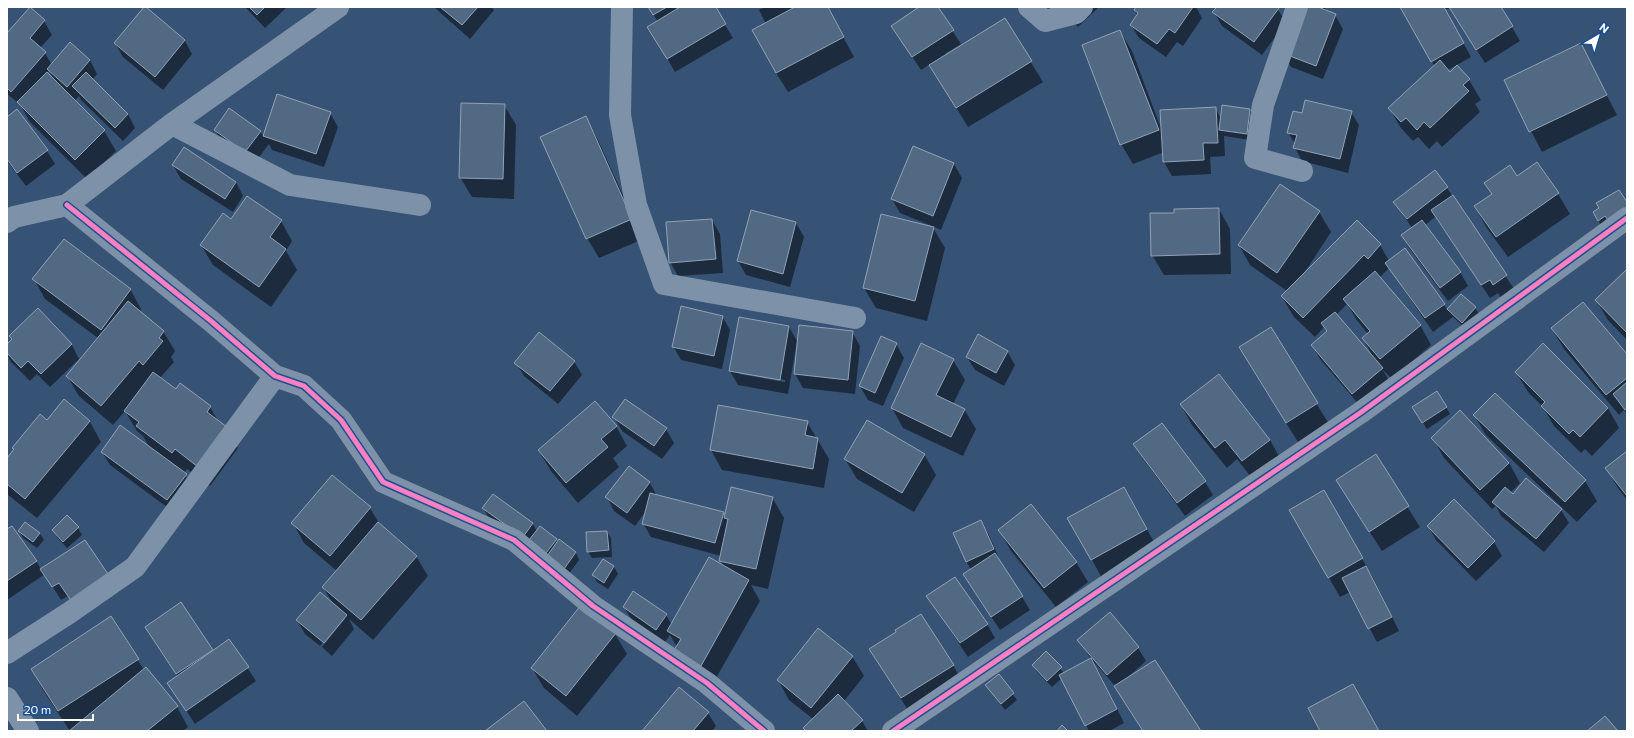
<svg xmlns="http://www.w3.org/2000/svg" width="1634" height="738" font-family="Commissioner,sans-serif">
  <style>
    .shadow { fill: #0007; fill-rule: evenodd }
    .building { fill: #526984; stroke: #92a2b6 }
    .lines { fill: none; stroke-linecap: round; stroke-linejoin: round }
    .street { stroke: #7d92a8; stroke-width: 22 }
    .cycleway-casing { stroke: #1b4f8f; stroke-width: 8 }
    .cycleway { stroke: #ff80c0; stroke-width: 5 }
  </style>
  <rect width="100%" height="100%" fill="#365274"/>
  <!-- shadow -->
  <path class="shadow" d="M145 7 185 41 192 54 163 90 123 57 115 43Z
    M245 7H287L265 28Z
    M434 7H492L494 10 470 39Z
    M649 7H714L733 38 675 72 649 27 658 22Z
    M765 7H827L854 57 788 92 776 73 766 24 759 10Z
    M921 7H937L961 44 945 54 946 56 1005 20 1043 82 968 127 930 64 921 70 892 26Z
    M1041 7H1057L1048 15Z
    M1059 7H1099L1078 27Z
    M1137 7H1196L1202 18 1183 46 1177 42 1166 57 1139 38 1131 25 1137 15 1135 11Z
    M1218 7H1276L1286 22 1262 55 1222 26 1214 12Z
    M1301 7H1324L1328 12 1335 15 1343 29 1323 79 1291 67 1283 53Z
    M1402 7H1500L1520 41 1485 63 1450 8 1445 10 1471 57 1448 70 1450 73 1469 80 1481 100 1475 104 1480 112 1442 147 1437 141 1429 149 1418 137 1413 141 1401 128 1389 108 1435 67Z
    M30 8 44 21 52 35 40 48 45 53 52 65 90 60 97 74 92 80 128 114 135 128 123 141 81 100 79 96 74 101 104 131 116 151 87 179 30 122 20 104 7 94V34ZM49 71 54 80 47 73Z
    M1120 31 1132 51 1162 131 1215 108 1221 119 1249 109 1253 116 1250 140 1224 136 1225 156 1210 157 1211 174 1172 176 1164 162V152L1133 164 1121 144Z
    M1580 44 1617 115 1542 152 1505 81Z
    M278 96 330 113 338 127 324 167 272 150 269 144 253 165 223 144 215 130 260 131 264 137Z
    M504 105 516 125 514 199 472 197 460 177Z
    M1351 112 1359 125 1348 173 1302 161 1295 148V144L1288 132 1303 115Z
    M7 118 47 151 55 164 26 186 7 161Z
    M586 118 597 138 643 239 599 258 587 238 541 138Z
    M913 147 954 164 962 178 941 230 932 226 945 248 927 321 876 308 864 288 931 227 932 226 900 213 892 199Z
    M1536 164 1558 194 1570 214 1508 257 1486 227 1475 207 1492 195 1486 183 1517 177Z
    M173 165 236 182 243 196 233 212 181 179Z
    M1435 172 1447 188 1514 289 1501 298 1498 293 1490 298 1435 217 1425 225 1460 272 1468 286 1448 301 1410 249 1402 236 1412 228 1395 203Z
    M1627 204 1602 227 1594 213Z
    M1219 209 1230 229 1231 274 1164 275 1152 255 1175 214Z
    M1319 212 1331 232 1301 278 1357 221 1380 245 1389 261 1444 305 1447 310 1461 295 1475 308 1479 314 1466 329 1453 317 1433 332 1389 268 1379 278 1420 325 1431 345 1392 379 1382 369 1390 382 1361 407 1320 359 1312 345 1327 332 1324 327 1315 337 1294 317 1282 297 1287 291 1250 265 1239 245ZM1347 304 1356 319 1368 334 1363 338 1374 359 1336 315Z
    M712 220 720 234 723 273 678 276 670 262Z
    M231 221H281L292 241 286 251 297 270 271 307 213 265 201 245Z
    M796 223 804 237 790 287 746 275 738 261Z
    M1627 271V340L1608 320 1596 300Z
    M34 279 130 289 141 309 140 312 163 331 175 351 171 357 174 362 160 378 176 390 180 385 210 407 219 423 227 428 238 448 210 486 187 469 184 473 194 488 175 513 110 465 102 452 150 448 143 436 137 431 125 411 113 425 79 396 67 376 98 338 45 299Z
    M38 310 72 345 79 359 50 387 37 374 30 381 11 362 7 354V345Z
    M722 316 730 330 722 369 681 360 673 346Z
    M800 326 852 332 860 346 855 394 803 388 795 374Z
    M789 327 797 341 788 394 738 385 730 371ZM739 372 785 380V382L739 374Z
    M1270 328 1329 424 1298 442 1251 367Z
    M1552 329 1627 355V414L1624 410 1619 415 1564 349Z
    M896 344 904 358 883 406 868 400 860 386Z
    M1007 351 1015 365 1004 386 975 370 967 357Z
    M953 360 965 380 953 404 964 409 976 429 963 456 903 428 892 408Z
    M574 361 582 375 558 404 524 376 516 363Z
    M1516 372 1608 408 1619 428 1592 456 1585 449 1581 453 1554 426 1543 407 1528 392Z
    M64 400 90 422 101 442 37 518 7 494V460L15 450 47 421Z
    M1181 405 1270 440 1281 460 1254 481 1237 459 1227 468 1192 425Z
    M1446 407 1450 414 1427 429 1417 414Z
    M1474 415 1585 481 1597 501 1577 522 1486 435Z
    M614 417 666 429 674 443 662 459 622 431Z
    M807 422 829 459 824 488 722 470 711 450Z
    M616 426 627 446 613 458 619 467 578 503 551 471 539 451Z
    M1433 438 1509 463 1520 483 1510 493 1513 495 1561 510 1569 523 1544 552 1501 516 1496 506 1492 509 1444 458Z
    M1134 444 1205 482 1213 495 1185 516 1142 457Z
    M1627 453V500L1618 488 1606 468Z
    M924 454 936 475 914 512 857 479 845 459Z
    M1375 456 1420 527 1382 551 1349 500Z
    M629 467 650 483 657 496 723 513 726 518 772 497 784 518 768 589 751 585 760 601 712 685 677 647 670 635 664 643 632 620 624 607 634 592 666 615 672 625 724 567 720 560 721 556 651 537 643 523 646 511 635 526 614 511 607 497Z
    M1324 491 1373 578 1399 631 1377 642 1350 592 1340 597 1290 510Z
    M1454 501 1494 542 1502 556 1476 581 1436 540 1428 526Z
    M370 508 380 525 416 556 428 576 373 640 349 619 354 629 332 656 322 647 345 619 344 618 320 646 305 634 297 620 333 604 323 587 337 571 304 543 293 523Z
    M1135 508 1158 549 1103 580 1092 560Z
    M484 509 532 523 537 531 556 540 558 543 559 541 576 553 579 560 568 575 491 522Z
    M981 522 989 535 1001 563 1030 610 1000 630 972 588 971 570 966 561Z
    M25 523 40 534 44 540 37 548 23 538 19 531Z
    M78 528 82 535 67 548 57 537 53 530Z
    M7 531 36 561 41 569 85 541 80 615 68 596 61 600 45 574 7 600Z
    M1000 531 1076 562 1088 582 1056 607 1011 551Z
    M607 532 611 538 612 557 592 558 588 551Z
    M603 560 614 567 618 574 608 589 597 582 593 575Z
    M928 597 987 624 995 638 968 657Z
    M181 603 213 652 229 640 256 681 195 724 168 683 178 677 146 627Z
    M111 618 144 670 177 707 188 727 183 731H70L43 690 32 670Z
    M615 634 627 654 577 716 544 688 532 668Z
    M1079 640 1138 648 1146 661 1127 678 1200 731H1143L1116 687 1094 662 1124 723 1109 731H1089L1062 678 1052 687 1037 672 1033 665 1046 653 1064 673 1091 659Z
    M870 650 953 665 964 685 913 718Z
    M852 656 864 676 844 701 862 721 868 731H806L804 728 813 719 789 700 778 680Z
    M999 676 1017 700 1005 710 987 686Z
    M708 713 716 726 712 731H643Z"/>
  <!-- building -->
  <path class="building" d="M30 7 45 20 30 38 46 52 11 92 7 88V33Z
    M144 7H146L185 40 155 77 114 43Z
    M249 7H265L257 15Z
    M440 7H478L462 25Z
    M648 7H667L653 15Z
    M680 7H716L726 24 667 59 647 27Z
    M795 7H828L844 37 776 73 752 30Z
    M919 7H938L954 30 912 57 891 26Z
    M1136 7H1193L1175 33 1169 29 1157 44 1130 25 1138 13 1134 10Z
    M1217 7H1278L1279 8 1254 42 1212 12Z
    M1300 7H1318L1336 14 1316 66 1282 53Z
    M1400 7H1444L1464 43 1431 62Z
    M1449 7H1501L1513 26 1476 50Z
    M1005 18 1032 61 956 108 929 65Z
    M1120 30 1159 130 1120 145 1082 45Z
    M70 42 90 60 67 87 47 69Z
    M1581 43 1607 95 1529 132 1504 80Z
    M1440 60 1450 72 1457 65 1470 79 1463 85 1469 91 1430 128 1424 122 1417 130 1406 118 1401 122 1388 108Z
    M47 72 105 130 75 160 17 102Z
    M86 72 128 114 115 128 72 86Z
    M277 94 331 112 316 154 263 136Z
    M1305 100 1352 111 1340 159 1293 148 1297 135 1287 133 1293 111 1302 113Z
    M461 103 505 104 503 179 459 178Z
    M1222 105 1250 109 1247 134 1219 130Z
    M1216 107 1218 143H1203L1204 160 1163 162 1160 110Z
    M229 108 261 131 245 152 214 130Z
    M17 109 48 150 17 173 7 159V117Z
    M586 116 632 219 586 239 540 137Z
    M913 146 954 163 933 216 891 199Z
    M184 147 236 182 225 199 172 165Z
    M1537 162 1559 193 1496 237 1474 206 1492 194 1484 183 1510 165 1517 176Z
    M1435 170 1448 187 1407 219 1393 202Z
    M1280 184 1320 211 1277 273 1238 245Z
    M1619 190 1627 202V208L1608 220 1605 216 1598 221 1593 212 1599 208 1596 203Z
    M1453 195 1507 275 1493 285 1490 280 1481 285 1431 210Z
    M247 196 282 220 270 237 286 249 259 287 200 245 223 213 231 219Z
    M1219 208 1220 254 1151 256 1150 213H1174V209Z
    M751 210 796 222 783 274 737 261Z
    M881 214 934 227 915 301 863 288Z
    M712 219 716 259 669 263 666 222Z
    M1357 220 1381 244 1368 259 1364 255 1303 318 1281 296Z
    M1422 220 1461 272 1440 288 1401 235Z
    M64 239 131 289 101 330 32 279Z
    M1405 248 1445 304 1425 318 1385 263Z
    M1627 269V333L1595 300Z
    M1375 271 1421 325 1380 359 1362 338 1370 331 1343 299Z
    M1461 294 1476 307 1462 323 1447 309Z
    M128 301 164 331 159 338 163 341 143 365 139 361 101 406 66 376Z
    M1583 302 1627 354V378L1606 395 1551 328Z
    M681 306 723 316 714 356 672 347Z
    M38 308 72 344 41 374 28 361 21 368 7 353V344L12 339 9 336Z
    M1335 312 1383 368 1352 394 1311 345 1327 331 1321 323Z
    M739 317 789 326 780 380 729 371Z
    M799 325 853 331 848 380 794 374Z
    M1271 327 1318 403 1286 423 1239 347Z
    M539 332 575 361 550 391 514 363Z
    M978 334 1008 351 996 373 966 357Z
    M881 336 897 343 875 393 859 386Z
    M921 343 954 359 936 395 965 409 951 437 891 408Z
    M1543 343 1608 408 1580 437 1573 430 1569 434 1541 406 1545 402 1515 372Z
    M153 372 176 389 180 383 211 406 207 412 227 427 198 467 175 449 172 453 136 426 139 422 124 411Z
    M1219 374 1270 440 1242 461 1225 440 1215 448 1180 404Z
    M1627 382V409L1625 410 1613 394Z
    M1437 391 1447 407 1422 423 1412 407Z
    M1495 393 1586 480 1565 502 1473 415Z
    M64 399 90 421 25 499 7 484V458L14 449 12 448 40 414 47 420Z
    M625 399 667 428 654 446 612 417Z
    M595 401 617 426 601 439 608 447 566 483 538 450Z
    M718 405 808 421 805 435 818 438 813 469 710 450Z
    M1460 410 1509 463 1480 490 1431 438Z
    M867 420 925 454 902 493 844 459Z
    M1162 423 1206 481 1177 503 1133 444Z
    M120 425 187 474 167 500 101 452Z
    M1627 451V496L1605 468Z
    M1376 454 1409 506 1369 532 1336 480Z
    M629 466 650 482 627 513 605 497Z
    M332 475 371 507 330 556 291 523Z
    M1526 478 1562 509 1536 539 1492 502 1505 487 1513 494Z
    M731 487 773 497 756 569 719 561 728 519 724 518Z
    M1124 487 1147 529 1091 560 1067 518Z
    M1324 490 1363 558 1328 578 1289 510Z
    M650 493 724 512 715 543 642 524Z
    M493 494 533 523 523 537 482 508Z
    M1454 499 1495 541 1468 568 1427 526Z
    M1031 504 1077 562 1044 588 998 530Z
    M67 515 79 527 63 542 52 530Z
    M981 520 994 549 966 562 953 533Z
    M25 522 40 533 33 542 18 531Z
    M378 522 417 556 361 620 322 587Z
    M12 526 37 561 7 581V529Z
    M540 526 557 539 546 553 529 540Z
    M607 531 609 550 587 552 586 532Z
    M559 539 576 552 564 569 547 556Z
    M85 540 110 577 72 602 59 583 52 587 40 569Z
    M995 553 1023 596 991 617 963 574Z
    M709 557 749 580 701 666 674 650 681 639 667 631Z
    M603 559 614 566 604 583 592 575Z
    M1366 566 1392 617 1368 629 1342 578Z
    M955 577 988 624 960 643 926 596Z
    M633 591 667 614 656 630 623 607Z
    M320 592 347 615 324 643 296 620Z
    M181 602 213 650 176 674 145 627Z
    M581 605 616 633 566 696 531 668Z
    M1110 612 1139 647 1107 675 1077 640Z
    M921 614 954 665 901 698 869 649 896 632 895 630Z
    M111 616 139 659 58 711 31 669Z
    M818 628 853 656 811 708 777 680Z
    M229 639 249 667 186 711 167 683Z
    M1046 651 1062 667 1047 681 1032 665Z
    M1091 658 1117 709 1085 726 1059 675Z
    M1155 660 1201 731H1143L1114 686Z
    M146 667 178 706 147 731H69Z
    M999 674 1014 693 1001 704 985 685Z
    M1353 684 1379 731H1320L1308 708Z
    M679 687 709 712 693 731H642Z
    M838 694 863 720 851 731H806L803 728Z
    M524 701 547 731H485Z
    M1605 716 1618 731H1587Z
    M1062 725 1068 731H1057Z"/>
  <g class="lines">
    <!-- street -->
    <path class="street" d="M622 7 620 115 636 205 664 284 855 318
      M1029 7 1045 21 1076 13 1082 7
      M1297 7 1263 105 1255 158 1302 171
      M172 124 290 185 420 205
      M67 205 211 321 275 376 304 386 341 420 383 482 514 540 593 606 707 683 764 731
      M7 222 14 217 67 205 172 124 338 7
      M7 653 69 613 135 567 275 376
      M7 698 28 731
      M893 731 1360 413 1627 218"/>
    <defs>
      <path id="cycleway" d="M67 205 211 321 275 376 304 386 341 420 383 482 514 540 593 606 707 683 764 731
        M893 731 1360 413 1627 218"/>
    </defs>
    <!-- cycleway casing -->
    <use href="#cycleway" class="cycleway-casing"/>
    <!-- cycleway -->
    <use href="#cycleway" class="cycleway"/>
  </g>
  <!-- border -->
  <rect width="1634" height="738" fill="none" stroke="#ffffff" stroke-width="16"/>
  <!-- north arrow -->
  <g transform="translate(1598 36) rotate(38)" stroke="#1b4f8f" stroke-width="3" paint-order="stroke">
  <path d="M0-3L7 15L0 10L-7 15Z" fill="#ffffff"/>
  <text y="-6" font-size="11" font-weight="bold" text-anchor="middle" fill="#ffffff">N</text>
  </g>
  <!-- scale -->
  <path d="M18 714v6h75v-6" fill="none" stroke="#ffffff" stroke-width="2"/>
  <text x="24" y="714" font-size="12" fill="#ffffff" stroke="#1b4f8f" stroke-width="3" paint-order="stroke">20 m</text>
</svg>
